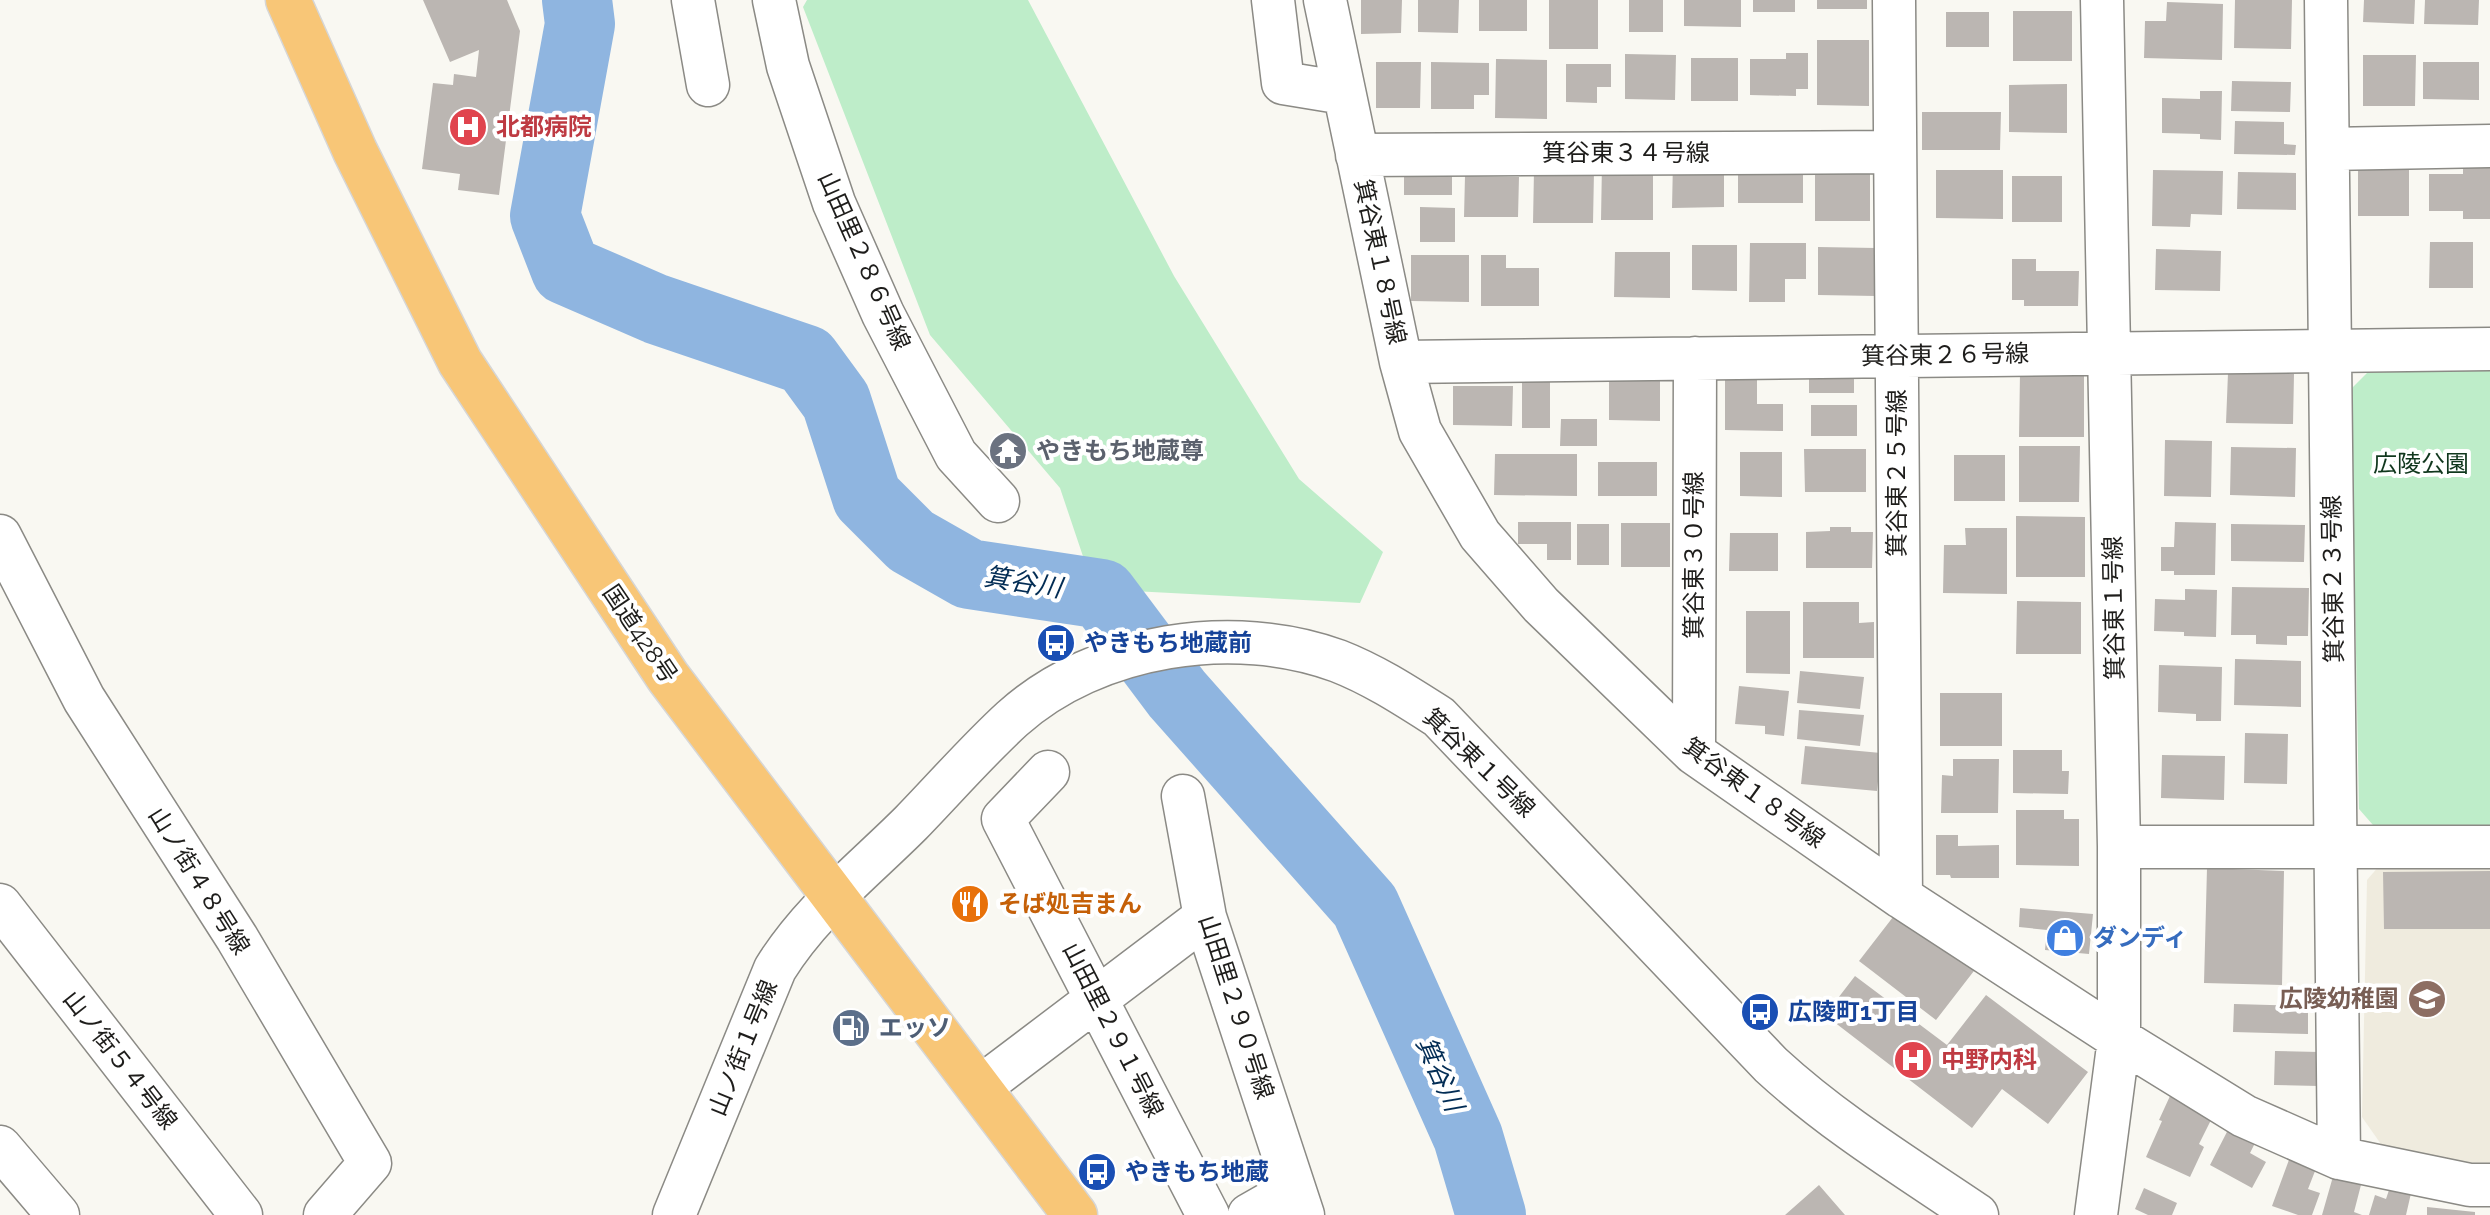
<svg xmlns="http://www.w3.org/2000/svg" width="2490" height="1215" font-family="Raleway,'Noto Sans JP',sans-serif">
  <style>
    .built { fill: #efebde }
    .green { fill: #beedc9 }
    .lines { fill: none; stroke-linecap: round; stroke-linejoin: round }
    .river { stroke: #8fb5e0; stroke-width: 70 }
    .building { fill: #bbb6b2 }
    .minor-casing { stroke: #8b8a85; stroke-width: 45 }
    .highway-casing { stroke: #d6d6d6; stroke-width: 47 }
    .minor { stroke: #fff; stroke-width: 42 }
    .highway { stroke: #f8c677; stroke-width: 44 }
    .labels { text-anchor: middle; stroke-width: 8; stroke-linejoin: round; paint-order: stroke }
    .health-label { font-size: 24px; font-weight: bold; fill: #be3a42; stroke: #fff; text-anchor: start }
    .street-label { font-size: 24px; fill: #1e1d1b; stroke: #fff }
    .worship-label { font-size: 24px; font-weight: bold; fill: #5b616d; stroke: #fff; text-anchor: start }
    .park-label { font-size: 24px; fill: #10371d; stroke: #fff }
    .transit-label { font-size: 24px; font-weight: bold; fill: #164399; stroke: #fff; text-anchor: start }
    .food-label { font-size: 24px; font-weight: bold; fill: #c56008; stroke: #fff; text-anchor: start }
    .shop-label { font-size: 24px; font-weight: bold; fill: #366cbe; stroke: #fff; text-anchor: start }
    .education-label { font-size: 24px; font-weight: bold; fill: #785e54; stroke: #fff; text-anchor: end }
    .service-label { font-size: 24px; font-weight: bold; fill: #4e5e75; stroke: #fff; text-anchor: start }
    .water-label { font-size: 26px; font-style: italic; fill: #022c54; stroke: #fff }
  </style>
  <rect width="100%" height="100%" fill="#f9f8f2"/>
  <!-- built -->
  <path class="built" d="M2490 856V1167L2469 1168 2383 1147 2362 1117 2367 880 2386 858Z"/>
  <!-- green -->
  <path class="green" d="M807 0H1028L1174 276 1299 479 1383 552 1360 603 1094 589 1060 488 930 335 803 7Z
    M2490 364V832L2380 833 2359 809 2351 389 2375 365Z"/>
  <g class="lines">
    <!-- river -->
    <path class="river" d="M577 0 580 24 545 216 566 270 656 309 806 360 836 401 867 497 911 541 969 574 1102 594 1177 694 1365 906 1468 1137 1491 1215"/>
  </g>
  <!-- building -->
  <path class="building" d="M423 0H507L520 31 499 195 458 190 460 174 422 169 433 83 453 85 454 74 476 77 479 50 450 62Z
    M1361 0H1402L1401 33 1361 34Z
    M1418 0H1459L1458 33 1418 32Z
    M1479 0H1527V31H1479Z
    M1549 0H1598V49H1549Z
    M1629 0H1663V32H1629Z
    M1684 0H1741V27L1684 26Z
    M1753 0H1795V12H1753Z
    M1817 0H1867V9H1817Z
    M2235 0H2292L2291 49 2234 48Z
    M2364 0H2415L2414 24 2363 22Z
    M2425 0H2479L2478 25 2424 24Z
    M2167 2 2223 4 2222 60 2144 58 2145 21H2166Z
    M2013 11H2072V61H2013Z
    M1946 12H1989V47H1946Z
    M1817 40H1869V106L1817 105Z
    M1786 53H1808V89H1796V96L1750 95V59H1786Z
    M1625 54 1676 55 1675 100 1625 99Z
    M2363 55H2416L2415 106H2363Z
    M1691 58H1738V101H1691Z
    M1496 59 1547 60V119L1495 118Z
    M1376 62H1421L1420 108H1376Z
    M1431 62 1489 63V95H1474V109H1431Z
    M2423 62H2479V100L2423 99Z
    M1566 64H1611V87H1597V103L1566 102Z
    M2232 81 2291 82 2290 112 2231 111Z
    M2067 84V133L2009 132V85Z
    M2200 91H2222L2221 140 2200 139V134L2162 133V98L2200 99Z
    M1922 112H2001L2000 150H1922Z
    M2235 121 2284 122V144L2296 145 2295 155 2234 154Z
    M1673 161H1724V207L1672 208Z
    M2463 162H2490V219H2463V211H2429V174H2463Z
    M1404 163 1452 164V195H1404Z
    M1602 163 1653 164V220H1601Z
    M1738 163H1803V203H1738Z
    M2358 169H2409V216H2358Z
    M1534 170 1594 171 1593 223H1533Z
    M1936 170H2003V219L1936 218Z
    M2153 170 2223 171 2222 215 2191 214 2190 227 2152 226Z
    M1815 171H1870V221H1815Z
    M2238 172 2296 173V210L2237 209Z
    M1465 176 1519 177 1518 217H1464Z
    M2012 176H2062V222H2012Z
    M1420 207 1455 208V242H1420Z
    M2430 242H2473V288H2429Z
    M1750 243H1806V279H1785V302H1749Z
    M1692 245H1737V291L1692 290Z
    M1818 247 1876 248V296L1818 295Z
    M2156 249 2221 251 2220 291 2155 290Z
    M1615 252H1670V298L1614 297Z
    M1411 255H1469V302L1411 301Z
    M1481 255H1506V268H1539V306H1481Z
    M2012 259H2036V271H2079L2078 306H2024V300H2012Z
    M1809 363H1854V393H1809Z
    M1609 370H1660V421L1609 420Z
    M1725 373H1757V404H1783V431L1725 430Z
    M2020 373H2084V437H2019Z
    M2228 373 2294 374 2293 424 2226 423Z
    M1522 378H1550V428H1522Z
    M1453 386H1513L1512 426 1453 425Z
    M1811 405H1857V436H1811Z
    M1561 419H1597V446H1560Z
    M2165 440 2212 441 2211 497 2164 496Z
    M2019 446H2080L2079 502H2019Z
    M2231 447 2296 448 2295 497 2230 495Z
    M1804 449H1866V492H1805Z
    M1740 452H1782V497L1740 496Z
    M1495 454H1577V496L1494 495Z
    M1954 455H2005V501H1954Z
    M1598 462H1657V496H1598Z
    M2016 516 2085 517V577H2016Z
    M1518 522H1571V560H1547V544H1518Z
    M2175 522 2216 523 2215 575H2174V571H2161V547H2174Z
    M1621 523H1670V567H1621Z
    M1577 524H1609V565H1577Z
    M2231 524 2305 525 2304 562 2231 561Z
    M1830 527H1851V532H1873L1872 568H1806V532L1830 531Z
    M1965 528H2007V594L1943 593 1944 545H1966Z
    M1730 533H1778V571H1729Z
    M2232 587 2309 588 2308 636H2287V645L2256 644V635H2231Z
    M2185 589 2217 590 2216 637 2184 636V632L2154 631 2155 599 2185 600Z
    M2017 601 2081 602V654H2016Z
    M1803 602H1859V623L1874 622V658H1803Z
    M1746 611H1790V674L1746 673Z
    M2235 659 2301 661V707L2234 705Z
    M2159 665 2222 667 2221 721H2196V714L2158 712Z
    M1800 671 1864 677 1860 709 1797 703Z
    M1739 686 1789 691 1784 736 1765 734V726L1735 724Z
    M1940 693H2002V746H1940Z
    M1799 710 1864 715 1860 746 1797 739Z
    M2245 733 2288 734 2287 784 2244 783Z
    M1805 746 1881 753 1877 791 1801 784Z
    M2013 750H2062V771H2069L2068 794 2013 793Z
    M2162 755 2225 756 2224 800 2161 798Z
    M1953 759H1999L1998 813H1941L1942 775 1953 776Z
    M2016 810H2064V819H2079V866L2016 865Z
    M1936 835H1958V846L1999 845V878H1951L1950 875H1936Z
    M2207 868 2284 871 2282 985 2204 983Z
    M2490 871V929H2384L2383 872Z
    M1900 908 1977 967 1936 1020 1859 961Z
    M2020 908 2093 914 2089 954 2045 950 2047 930 2019 927Z
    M1855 976 1947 1045 1986 995 2088 1072 2048 1124 2002 1089 1972 1128 1825 1015Z
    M2234 1004 2308 1006V1034L2233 1032Z
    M2275 1051 2319 1052V1086L2274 1085Z
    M2170 1096 2213 1116 2199 1144 2204 1147 2190 1177 2146 1157 2162 1121 2159 1120Z
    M2230 1126 2256 1141 2250 1153 2266 1162 2252 1188 2210 1165Z
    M2290 1157 2317 1166 2308 1189 2320 1193 2312 1215H2298L2272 1206Z
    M2334 1173 2362 1181 2354 1212 2362 1215H2322Z
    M2391 1184 2412 1189 2406 1215H2369L2375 1195 2386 1199Z
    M1819 1185 1845 1215H1785Z
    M2144 1188 2177 1203 2172 1215H2148L2135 1209Z
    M2427 1207 2475 1212V1215H2427Z"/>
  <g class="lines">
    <defs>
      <path id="minor" d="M693 0 708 85
        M774 0 788 66 834 203 883 314 956 455 998 501
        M1273 0 1283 83 1344 93
        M1325 0 1401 362 1420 431 1480 535 1541 605 1694 753 1901 897 2119 1039 2244 1116 2339 1158 2470 1185H2490
        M1894 0 1901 897
        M2326 0 2339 1158
        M2328 149 2490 146
        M1357 155 1895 152
        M1401 362 2490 349
        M0 536 84 699 237 938 370 1163 325 1215
        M1694 753 1695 358
        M1048 772 1003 819 1208 1215
        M1183 796 1205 917 1303 1215
        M2119 847H2490
        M0 905 241 1215
        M979 1088 1205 917
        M0 1147 58 1215
        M674 1215 775 969C811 911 864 870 911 823 945 788 977 751 1012 719 1096 643 1235 623 1338 661 1374 675 1406 696 1439 717L1771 1065C1834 1123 1906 1167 1977 1215
        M1249 1215 1293 1190
        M2096 1215 2119 1039V847L2102 0"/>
      <path id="highway" d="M288 0 355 151 460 362 668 677 1075 1215"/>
    </defs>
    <!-- minor casing -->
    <use href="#minor" class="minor-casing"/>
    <!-- highway casing -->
    <use href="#highway" class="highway-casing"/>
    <!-- minor -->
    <use href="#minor" class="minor"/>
    <!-- highway -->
    <use href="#highway" class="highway"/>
  </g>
  <!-- icons -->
  <defs>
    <symbol id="hospital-disc" viewBox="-11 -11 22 22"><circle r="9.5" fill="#e0444e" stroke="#fff"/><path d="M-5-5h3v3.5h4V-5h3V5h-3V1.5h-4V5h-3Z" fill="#fff"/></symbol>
    <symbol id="temple-disc" viewBox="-11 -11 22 22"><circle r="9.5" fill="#6b7280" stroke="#fff"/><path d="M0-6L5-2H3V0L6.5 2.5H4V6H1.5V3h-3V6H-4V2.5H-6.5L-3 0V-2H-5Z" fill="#fff"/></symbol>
    <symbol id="bus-disc" viewBox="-11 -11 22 22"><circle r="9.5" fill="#1a4fb4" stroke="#fff"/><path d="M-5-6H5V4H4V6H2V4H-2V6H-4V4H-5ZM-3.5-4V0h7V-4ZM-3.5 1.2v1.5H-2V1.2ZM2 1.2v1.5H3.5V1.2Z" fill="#fff"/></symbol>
    <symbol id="restaurant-disc" viewBox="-11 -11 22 22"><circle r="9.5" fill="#e8710a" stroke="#fff"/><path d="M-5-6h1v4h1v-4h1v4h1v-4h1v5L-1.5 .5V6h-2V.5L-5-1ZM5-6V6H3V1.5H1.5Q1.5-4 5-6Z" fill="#fff"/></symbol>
    <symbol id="shop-disc" viewBox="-11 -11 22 22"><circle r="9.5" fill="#3f7fe0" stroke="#fff"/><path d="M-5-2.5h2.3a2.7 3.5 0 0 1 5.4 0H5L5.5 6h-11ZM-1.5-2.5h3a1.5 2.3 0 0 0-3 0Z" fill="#fff"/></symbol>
    <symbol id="school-disc" viewBox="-11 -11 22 22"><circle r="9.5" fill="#8d6e63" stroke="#fff"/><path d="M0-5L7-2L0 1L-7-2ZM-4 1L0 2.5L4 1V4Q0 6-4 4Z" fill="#fff"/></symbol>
    <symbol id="fuel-disc" viewBox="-11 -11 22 22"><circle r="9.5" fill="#5c6f8a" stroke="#fff"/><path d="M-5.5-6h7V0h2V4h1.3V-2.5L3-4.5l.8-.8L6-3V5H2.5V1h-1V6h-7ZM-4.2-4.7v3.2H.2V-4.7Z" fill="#fff"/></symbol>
  </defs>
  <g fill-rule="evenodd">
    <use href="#hospital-disc" x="446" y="105" width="44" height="44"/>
    <use href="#temple-disc" x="986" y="429" width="44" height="44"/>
    <use href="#bus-disc" x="1034" y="621" width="44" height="44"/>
    <use href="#restaurant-disc" x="948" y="882" width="44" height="44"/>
    <use href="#shop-disc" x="2043" y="916" width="44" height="44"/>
    <use href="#school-disc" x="2405" y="977" width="44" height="44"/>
    <use href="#bus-disc" x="1738" y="990" width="44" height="44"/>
    <use href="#fuel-disc" x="829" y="1006" width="44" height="44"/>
    <use href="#hospital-disc" x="1891" y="1038" width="44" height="44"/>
    <use href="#bus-disc" x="1075" y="1150" width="44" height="44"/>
  </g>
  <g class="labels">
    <!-- health labels -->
    <g class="health-label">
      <text x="496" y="135">北都病院</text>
      <text x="1941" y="1068">中野内科</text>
    </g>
    <!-- street labels -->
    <g class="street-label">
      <text x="1626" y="161">箕谷東３４号線</text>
      <text transform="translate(864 261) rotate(66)" y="8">山田里２８６号線</text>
      <text transform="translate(1380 262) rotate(78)" y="8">箕谷東１８号線</text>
      <text transform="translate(1945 355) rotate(-1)" y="8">箕谷東２６号線</text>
      <text transform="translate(1897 473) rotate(-90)" y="8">箕谷東２５号線</text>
      <text transform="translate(1694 555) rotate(-90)" y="8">箕谷東３０号線</text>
      <text transform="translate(2333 579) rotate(-91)" y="8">箕谷東２３号線</text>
      <text transform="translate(2114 608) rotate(-91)" y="8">箕谷東１号線</text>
      <text transform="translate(640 634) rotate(56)" y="8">国道428号</text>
      <text transform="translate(1479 763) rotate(44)" y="8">箕谷東１号線</text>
      <text transform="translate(1754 793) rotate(36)" y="8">箕谷東１８号線</text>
      <text transform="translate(199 881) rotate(58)" y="8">山ノ街４８号線</text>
      <text transform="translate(1236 1007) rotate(72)" y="8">山田里２９０号線</text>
      <text transform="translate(1113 1030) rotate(63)" y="8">山田里２９１号線</text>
      <text transform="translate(743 1048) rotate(-68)" y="8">山ノ街１号線</text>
      <text transform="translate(120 1060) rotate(52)" y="8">山ノ街５４号線</text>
    </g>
    <!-- worship labels -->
    <g class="worship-label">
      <text x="1036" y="459">やきもち地蔵尊</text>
    </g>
    <!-- park labels -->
    <g class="park-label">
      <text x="2421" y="472">広陵公園</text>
    </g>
    <!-- transit labels -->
    <g class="transit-label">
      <text x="1084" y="651">やきもち地蔵前</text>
      <text x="1788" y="1020">広陵町1丁目</text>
      <text x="1125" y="1180">やきもち地蔵</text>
    </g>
    <!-- food labels -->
    <g class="food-label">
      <text x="998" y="912">そば処吉まん</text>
    </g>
    <!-- shop labels -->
    <g class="shop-label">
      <text x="2093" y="946">ダンディ</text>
    </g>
    <!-- education labels -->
    <g class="education-label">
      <text x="2399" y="1007">広陵幼稚園</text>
    </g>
    <!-- service labels -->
    <g class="service-label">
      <text x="879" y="1036">エッソ</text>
    </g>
    <!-- water labels -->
    <g class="water-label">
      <text transform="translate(1023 582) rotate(9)" y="9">箕谷川</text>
      <text transform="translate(1440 1074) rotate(66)" y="9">箕谷川</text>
    </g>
  </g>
</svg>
